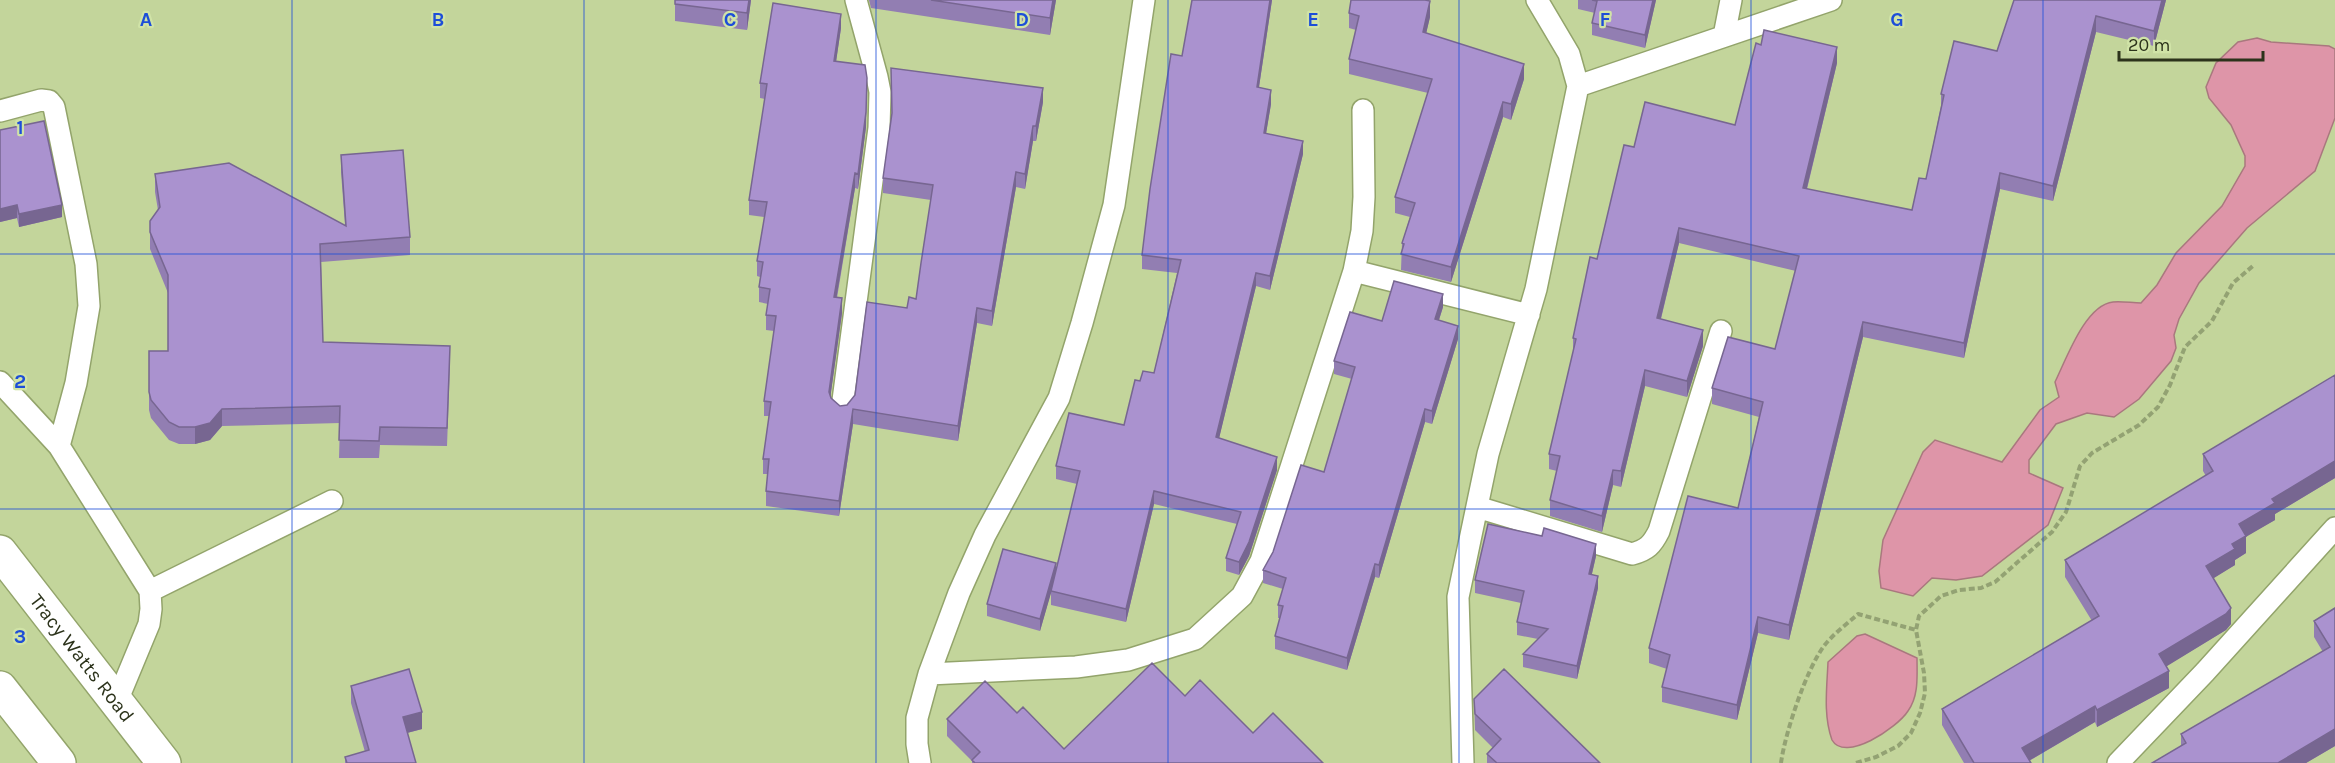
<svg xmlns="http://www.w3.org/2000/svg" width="2335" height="763" font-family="Karla,sans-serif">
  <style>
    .water { fill: #de95a8; stroke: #a9787e; stroke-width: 1.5 }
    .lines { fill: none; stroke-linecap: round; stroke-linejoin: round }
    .service-casing { stroke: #93a46b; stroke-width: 24 }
    .minor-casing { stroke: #93a46b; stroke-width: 36 }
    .motorway-casing { stroke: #93a46b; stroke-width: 36 }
    .path { stroke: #93a273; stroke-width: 4; stroke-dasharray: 6 3; stroke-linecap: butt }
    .service { stroke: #fff; stroke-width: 21 }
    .minor { stroke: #fff; stroke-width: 33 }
    .motorway { stroke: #fff; stroke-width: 33 }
    .wall { fill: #927eb2 }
    .shaded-wall { fill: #776691 }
    .building { fill: #aa92cf; stroke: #776691; stroke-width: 1.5 }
    .grid { fill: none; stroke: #1d4ed8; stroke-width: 1.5; stroke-opacity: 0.55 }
    .labels { text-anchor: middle; stroke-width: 4.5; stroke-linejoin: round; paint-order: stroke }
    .street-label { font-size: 20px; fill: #2c331b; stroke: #d0e3a7 }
    .grid-label { font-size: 20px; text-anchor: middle; font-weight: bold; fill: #1d4ed8; stroke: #d0e3a7; stroke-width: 4.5; stroke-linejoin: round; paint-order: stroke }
  </style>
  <rect width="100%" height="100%" fill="#c3d59b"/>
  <!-- water -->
  <path class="water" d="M2257 38 2271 42 2329 46 2335 49V118L2315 171 2247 228 2199 283 2179 319 2174 335 2176 348 2171 361 2139 399 2114 417 2087 413 2056 424 2029 460V473L2063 488 2048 525 1982 576 1956 580 1932 578 1913 596 1881 588 1879 571 1883 540 1923 452 1935 440 2002 462 2040 410 2059 397 2055 382C2066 360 2085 305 2113 302 2122 301 2132 303 2141 303L2157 285 2176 253 2222 206 2245 166V156L2231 125 2209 98 2206 87 2216 63 2238 42Z
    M1865 634 1917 658C1917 676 1919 696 1908 711 1897 728 1845 763 1832 740 1823 715 1827 687 1828 662L1857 636Z"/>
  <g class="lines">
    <defs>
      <path id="service" d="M1724 36 1731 0
        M1578 86 1831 0
        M0 111 41 100 49 101 54 107 86 264 89 306 76 383 59 446
        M1354 271 1529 315
        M0 382 59 446 150 591 151 609 149 624 117 701
        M842 408 879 128 880 92 877 77 856 0
        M1477 507 1632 554C1647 550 1652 545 1659 531L1721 331
        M150 591 332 501
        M929 674 1076 667 1128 660 1195 639 1242 596 1261 561 1354 271 1362 231 1364 197 1363 110
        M920 763 917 744V718L929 674 959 593 985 535 1059 398 1082 323 1114 205 1144 0
        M1463 763 1458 597 1488 454 1536 289 1578 86 1569 54 1537 0
        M2118 763 2205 672 2335 528"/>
      <g id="minor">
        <path id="s1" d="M0 552 164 763"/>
      </g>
      <path id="motorway" d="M0 688 59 763"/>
    </defs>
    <!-- service casing -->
    <use href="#service" class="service-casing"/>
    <!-- minor casing -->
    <use href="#minor" class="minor-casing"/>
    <!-- motorway casing -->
    <use href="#motorway" class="motorway-casing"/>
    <!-- path -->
    <path class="path" d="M1781 763C1785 733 1806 670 1824 646 1833 634 1847 624 1858 614L1916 630
      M1856 763 1876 757 1898 746 1911 733 1920 713 1925 693 1924 673 1916 630 1919 616 1941 596 1959 590 1981 588 1995 582 2052 532 2066 512 2080 466 2092 453 2139 425 2158 407 2170 385 2185 347 2212 321 2233 283 2254 265"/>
    <!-- service -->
    <use href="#service" class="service"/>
    <!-- minor -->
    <use href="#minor" class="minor"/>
    <!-- motorway -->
    <use href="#motorway" class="motorway"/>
  </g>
  <!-- wall -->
  <path class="wall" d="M675 0H751L747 30 675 21Z
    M869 0H1056L1050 35 871 8Z
    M1192 0H1272L1259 87 1271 104 1266 133 1303 154 1270 290 1256 286 1219 438 1277 470 1249 556 1239 575 1226 571V558L1237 524 1154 504 1126 622 1051 605V592L1040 631 987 616V604L1056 572 1077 484 1056 479V466L1124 425 1140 381 1154 373 1177 273 1142 269V255L1182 56Z
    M1578 0H1656L1645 48 1592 35V23L1595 13 1578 9Z
    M2014 0H2166L2154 46 2096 32 2053 201 2000 189 1964 358 1863 337 1789 640 1758 633 1737 720 1662 702V687L1667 669 1649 663V648L1738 508 1759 417 1712 404V388L1775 349 1796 271 1679 243 1661 319 1703 346 1687 397 1645 386 1621 487 1613 485 1602 532 1550 516V500L1557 471 1549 469V454L1573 354V338L1597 259 1634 147 1735 125 1761 45 1837 63 1807 189 1912 210 1926 179 1941 106V94L1997 51Z
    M1428 1 1430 17 1426 33 1524 79 1511 120 1503 117 1451 282 1401 270 1402 243 1410 217 1395 213V197L1428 93 1349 74V59L1356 30 1349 28V13Z
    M841 28 836 61 866 127 858 189 855 188 837 298 842 313 830 398 840 406 847 405 855 395 907 308 916 299 931 200 883 193V178L1043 102 1036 141H1033L1025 189 1016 187 992 326 977 323 958 441 853 424 839 516 766 506V491L768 474H763V459L769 416H764V401L774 331 766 330V315L768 304 759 302V287L760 277 757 276V261L765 217 749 215V200L765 99 760 98V83Z
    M0 130 62 217 19 227 17 218 0 222Z
    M341 155 410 237V255L321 262 323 342 450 364 447 446 380 445 379 458H339L340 423 222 426 210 440 195 444H179L169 440 151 418 149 410V351H168V293L150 249V221L158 210 155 192V174L345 225 341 172Z
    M1443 307 1439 320 1458 339 1432 424 1425 422 1379 578 1375 577 1347 670 1275 649V636L1280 618H1278V605L1283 589 1263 583V570L1324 472 1352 379 1334 374V361L1382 321Z
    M2335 375V478L2275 514V520L2246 536V553L2235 560V565L2213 578 2231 624 2226 630 2166 666 2169 688 2097 727 2095 722 2029 761 2031 763H1964L1942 725V709L2092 621 2065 577V560L2206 476 2203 471V454Z
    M1596 556 1592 574 1598 588 1577 679 1523 667V654L1538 639 1517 635V622L1521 603 1475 593V580Z
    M2335 608V746L2306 763H2152L2181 746V734L2323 652 2314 637V621Z
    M351 686 422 729 407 733 416 763H345V757L365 752 351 703Z
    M1185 696 1253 733 1323 763H972V761L947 736V719L1017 713 1064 749Z
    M1474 699 1600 763H1487V754L1493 748 1475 730Z"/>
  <!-- shaded-wall -->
  <path class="shaded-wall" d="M749 0H751L747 30V13Z
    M1053 0H1056L1050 35V18Z
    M1270 0H1272L1257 100V87Z
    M1653 0H1656L1645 48V35Z
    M2162 0H2166L2154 46V31Z
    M1430 1V17L1423 47V32Z
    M841 14V28L834 76V61Z
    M2096 16V32L2053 201V186Z
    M1837 47V63L1803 204V188Z
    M1524 64V79L1511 120V104Z
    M867 78 866 127 858 189V174Z
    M1043 88V102L1036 141V126Z
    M1271 90V104L1264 146V133Z
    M1503 102V117L1451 282V267Z
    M1033 126V141L1025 189V174Z
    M1303 141V154L1270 290V276Z
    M1016 172V187L992 326V311Z
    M855 173V188L834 312V297Z
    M2000 173V189L1964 358V343Z
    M17 205V218L0 222V209Z
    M62 205V217L19 227V214Z
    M1679 228V243L1657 334V318Z
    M1256 273V286L1216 451V437Z
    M1443 294V307L1435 332V319Z
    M842 298V313L829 407V392Z
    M977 308V323L958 441V426Z
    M1863 322V337L1789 640V625Z
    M1458 326V339L1432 424V411Z
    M1703 330V346L1687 397V381Z
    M1645 370V386L1621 487V471Z
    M222 409V426L210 440 195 444V427Z
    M853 409V424L839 516V501Z
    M1425 409V422L1379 578V565Z
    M1277 457V470L1249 556 1239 575V562Z
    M2335 461V478L2275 514V520L2239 541V524L2272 499Z
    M1613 470V485L1602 532V516Z
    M1154 491V504L1126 622V609Z
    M2246 536V553L2235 560V565L2206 583V566L2232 544Z
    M1596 544V556L1589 586V574Z
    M1056 563V576L1040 631V619Z
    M1375 564V577L1347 670V658Z
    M1598 576V588L1577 679V666Z
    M2231 608V624L2226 630 2159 671V654Z
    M1758 617V633L1737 720V705Z
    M2169 671V688L2097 727V710Z
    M2095 706V722L2025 763 2022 748Z
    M422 712V729L403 734V717Z
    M2335 729V746L2306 763H2278Z"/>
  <!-- building -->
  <path class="building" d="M675 0H749L747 13 675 4Z
    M931 0H1053L1050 18Z
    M1192 0H1270L1257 87 1271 90 1264 133 1303 141 1270 276 1256 273 1216 437 1277 457 1249 542 1239 562 1226 558 1241 512 1154 491 1126 609 1051 591 1080 471 1056 466 1069 413 1124 425 1135 380 1140 381 1143 371 1154 373 1181 260 1142 255 1150 189 1171 54 1182 56Z
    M1351 0H1425L1430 1 1423 32 1524 64 1511 104 1503 102 1451 267 1401 254 1404 244 1402 243 1415 203 1395 197 1432 79 1349 59 1359 16 1349 13Z
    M1592 0H1653L1645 35 1592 23 1597 1Z
    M2014 0H2162L2154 31 2096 16 2053 186 2000 173 1964 343 1863 322 1789 625 1758 617 1737 705 1662 687 1670 655 1649 648 1688 496 1738 508 1763 402 1712 388 1728 337 1775 349 1799 256 1679 228 1657 318 1703 330 1687 381 1645 370 1621 471 1613 470 1602 516 1550 500 1560 456 1549 454 1576 339 1573 338 1590 257 1597 259 1624 145 1634 147 1645 102 1735 125 1756 43 1761 45 1764 30 1837 47 1803 188 1912 210 1919 178 1926 179 1944 95 1941 94 1954 41 1997 51Z
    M773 3 841 14 834 61 865 65 867 78 866 112 858 174 855 173 834 297 842 298 829 392 831 398 840 406 847 405 855 395 867 302 907 308 909 297 916 299 921 263 933 185 883 178 892 113 891 68 1043 88 1036 126H1033L1025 174 1016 172 992 311 977 308 958 426 853 409 839 501 766 491 769 459H763L771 402 764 401 776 316 766 315 770 289 759 287 763 262 757 261 767 202 749 200 767 84 760 83Z
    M44 121 62 205 19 214 17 205 0 209V130Z
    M403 150 410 237 320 244 323 342 450 346 447 428 380 427 379 441 339 440 340 406 222 409 210 423 195 427H179L169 422 151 400 149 392V351H168V275L150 232V221L160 207 155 174 229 163 346 226 341 155Z
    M1394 281 1443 294 1435 319 1458 326 1432 411 1425 409 1379 565 1375 564 1347 658 1275 636 1283 606 1278 605 1286 578 1263 570 1273 552 1301 465 1324 472 1355 367 1334 361 1350 312 1382 321Z
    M2335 375V461L2272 499 2275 503 2239 524 2246 536 2232 544 2235 549 2206 566 2231 608 2226 614 2159 654 2169 671 2097 710 2095 706 2022 748 2031 763H1974L1942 709 2099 616 2065 560 2213 471 2203 454Z
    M1488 524 1542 536 1544 528 1596 544 1589 574 1598 576 1577 666 1523 654 1548 629 1517 622 1524 591 1475 580Z
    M1003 549 1056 563 1040 619 987 604Z
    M2335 608V729L2278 763H2152L2186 743 2181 734 2330 647 2314 621Z
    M1152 663 1185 696 1200 680 1253 733 1273 713 1323 763H975L972 760 980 752 947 719 985 681 1017 713 1023 707 1064 749Z
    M409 669 422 712 403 717 416 763H347L345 757 369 750 351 686Z
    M1504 669 1600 763H1497L1487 754 1501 739 1475 714 1474 699Z"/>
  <!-- grid -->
  <path class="grid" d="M292 0V763M584 0V763M876 0V763M1168 0V763M1459 0V763M1751 0V763M2043 0V763M0 254H2335M0 509H2335"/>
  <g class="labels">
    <!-- street labels -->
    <g class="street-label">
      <text dy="7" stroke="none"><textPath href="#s1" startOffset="134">Tracy Watts Road</textPath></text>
    </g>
  </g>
  <g class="grid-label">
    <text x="146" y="26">A</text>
    <text x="438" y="26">B</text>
    <text x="730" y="26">C</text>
    <text x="1022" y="26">D</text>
    <text x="1313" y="26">E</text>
    <text x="1605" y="26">F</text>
    <text x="1897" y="26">G</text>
    <text x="20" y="134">1</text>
    <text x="20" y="388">2</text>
    <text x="20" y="643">3</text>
  </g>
  <!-- scale -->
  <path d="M2119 51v9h144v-9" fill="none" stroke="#2c331b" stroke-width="3"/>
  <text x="2128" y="51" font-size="18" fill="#2c331b" stroke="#d0e3a7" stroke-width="4.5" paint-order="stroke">20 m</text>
</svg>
